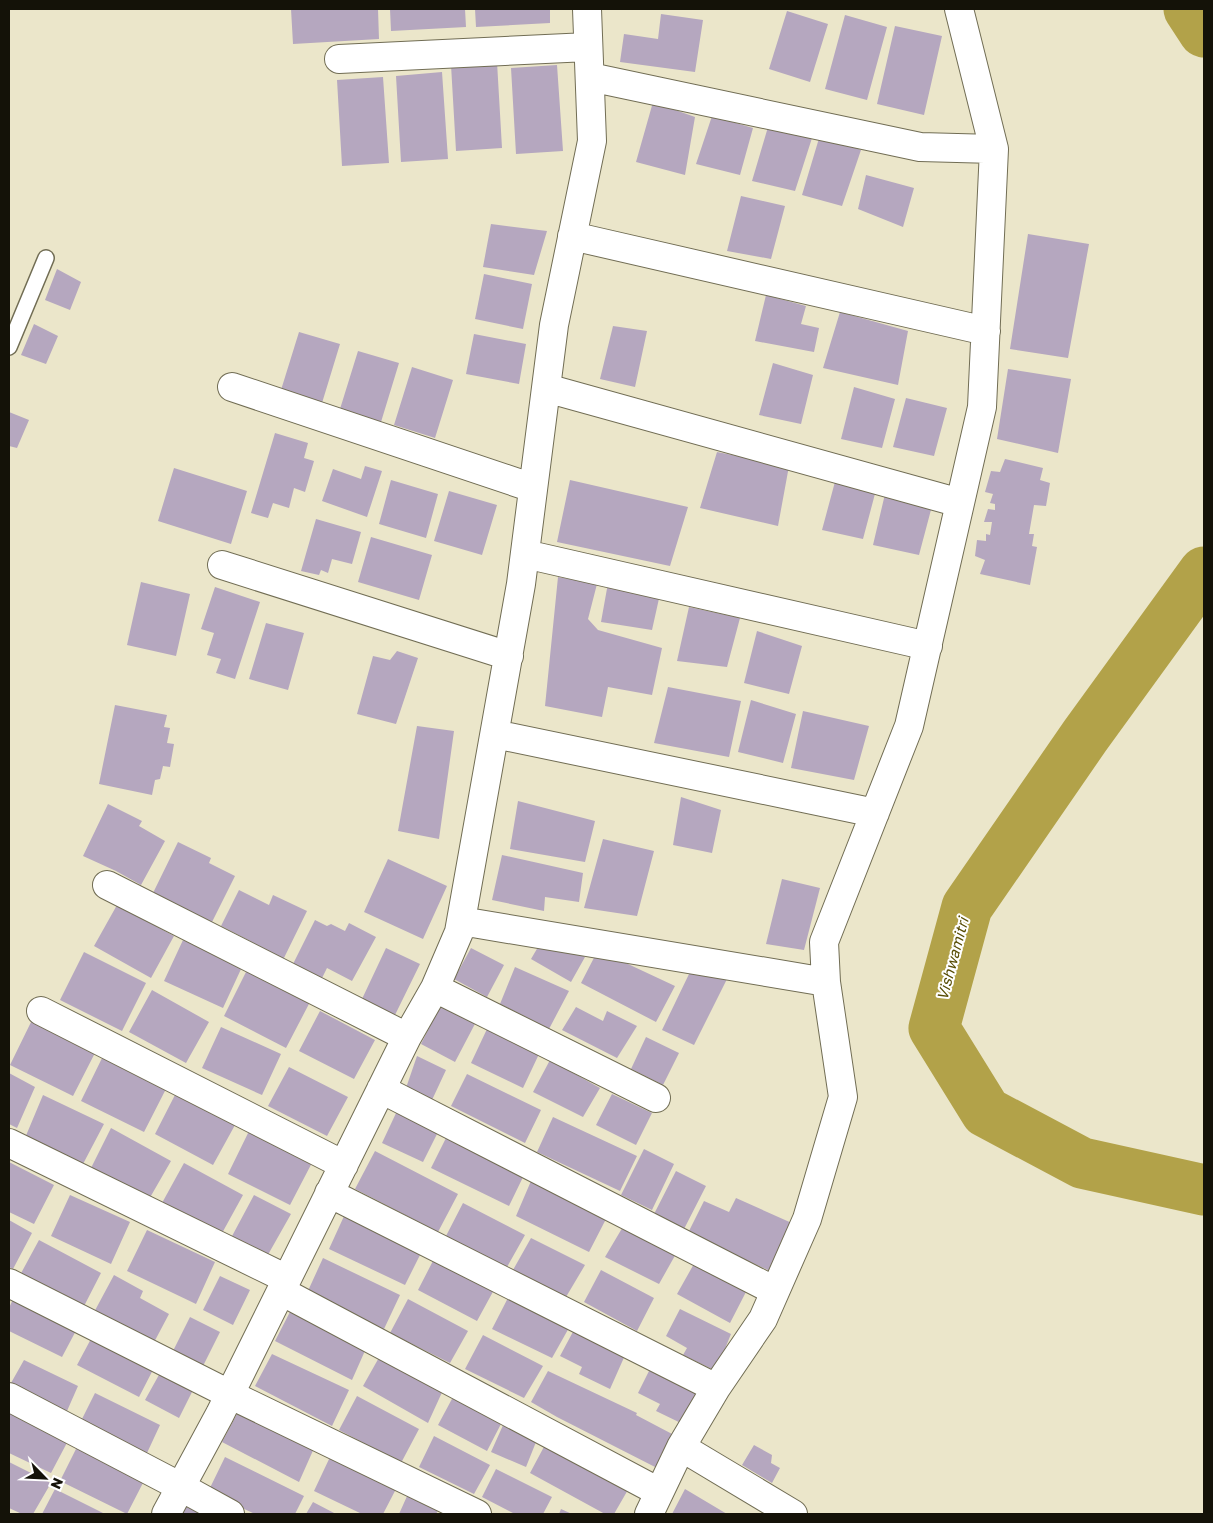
<svg xmlns="http://www.w3.org/2000/svg" width="1213" height="1523" font-family="'Golos Text',sans-serif">
  <style>
    .lines { fill: none; stroke-linecap: round; stroke-linejoin: round }
    .river { stroke: #b2a249; stroke-width: 51 }
    .building { fill: #b5a7bf }
    .lane-casing { stroke: #716d54; stroke-width: 18 }
    .street-casing { stroke: #716d54; stroke-width: 30 }
    .lane { stroke: #fff; stroke-width: 15 }
    .street { stroke: #fff; stroke-width: 28 }
    .labels { text-anchor: middle; stroke-width: 4; stroke-linejoin: round; paint-order: stroke }
    .water-label { font-size: 15px; font-style: italic; fill: #584d05; stroke: #fff }
  </style>
  <rect width="100%" height="100%" fill="#ebe6ca"/>
  <g class="lines">
    <!-- river -->
    <path class="river" d="M1189 9 1204 32
      M1204 572 1085 736 967 907 934 1028 986 1112 1082 1163 1204 1190"/>
  </g>
  <!-- building -->
  <path class="building" d="M291 9H378L379 39 293 44Z
    M390 9H465L466 27 391 31Z
    M475 9H550V23L476 27Z
    M787 11 828 24 810 82 769 69Z
    M661 14 703 20 695 72 620 62 624 34 658 39Z
    M845 15 887 27 867 100 825 89Z
    M895 26 942 36 924 115 877 104Z
    M497 62 502 148 456 151 451 65Z
    M557 65 563 151 516 154 511 68Z
    M442 72 448 159 401 162 396 76Z
    M383 77 389 163 342 166 337 80Z
    M653 102 695 117 685 175 636 162Z
    M712 116 753 128 740 175 696 164Z
    M768 127 812 138 795 191 752 181Z
    M820 135 861 150 842 206 802 195Z
    M866 175 914 188 903 227 858 209Z
    M741 196 785 206 771 259 727 251Z
    M491 224 547 231 534 275 483 267Z
    M1028 234 1089 244 1068 358 1010 349Z
    M57 269 81 282 70 310 45 300Z
    M484 274 532 284 523 329 475 319Z
    M766 295 806 306 801 324 819 328 814 352 755 341Z
    M840 312 908 331 898 385 823 368Z
    M34 324 58 336 46 364 21 355Z
    M613 326 647 331 635 387 600 379Z
    M299 332 340 344 322 403 281 390Z
    M474 334 526 344 519 384 466 374Z
    M358 351 399 363 381 422 340 409Z
    M773 363 813 375 801 424 759 415Z
    M412 367 453 380 435 438 394 425Z
    M1008 369 1071 379 1058 453 997 439Z
    M854 387 895 399 882 448 841 439Z
    M906 398 947 408 934 456 893 447Z
    M9 412 29 420 17 448 9 446Z
    M275 433 308 443 304 458 314 461 305 492 294 488 289 508 273 503 268 518 251 513Z
    M717 452 789 466 778 526 700 508Z
    M1005 459 1043 468 1040 480 1050 483 1046 506 1034 505 1029 534H1034L1032 546 1037 547 1030 585 980 574 985 560 975 556 977 540 986 541V534L990 535 992 522H984L988 509 995 510V504L990 503 993 494 985 492 991 471 1000 472Z
    M365 466 382 471 367 517 322 501 333 469 361 479Z
    M174 468 247 491 231 544 158 521Z
    M836 478 876 490 863 539 822 530Z
    M391 480 438 494 426 538 379 524Z
    M570 480 688 507 670 566 557 542Z
    M449 491 497 505 482 555 434 541Z
    M885 494 932 506 919 555 873 545Z
    M316 519 361 532 352 564 332 559 328 573 321 570 319 575 301 571Z
    M371 537 432 555 419 600 358 582Z
    M558 577 597 584 588 619 598 630 662 648 652 695 608 687 602 717 545 706Z
    M141 582 190 594 176 656 127 645Z
    M608 583 660 594 652 630 601 622Z
    M215 587 260 602 235 679 216 673 221 659 207 655 214 633 201 629Z
    M689 607 740 618 727 667 677 661Z
    M266 623 304 633 288 690 249 679Z
    M757 631 802 646 789 694 744 683Z
    M397 651 418 658 396 724 357 714 373 656 390 660Z
    M668 687 741 701 729 757 654 743Z
    M751 700 796 714 783 763 738 752Z
    M115 705 167 715 164 727 170 728 167 743 174 744 170 767 163 766 160 779 155 780 152 795 99 784Z
    M803 711 869 726 854 780 791 768Z
    M417 726 454 731 439 839 398 831Z
    M681 797 721 810 712 853 673 845Z
    M518 801 595 821 585 862 510 849Z
    M108 804 142 821 139 826 165 841 141 885 116 871 83 856Z
    M603 839 654 851 637 916 584 908Z
    M178 842 211 858 209 863 235 876 212 922 153 893Z
    M502 855 583 873 579 902 545 897 544 911 492 900Z
    M388 859 447 886 423 939 364 912Z
    M782 879 820 888 804 950 766 944Z
    M239 890 269 905 273 895 307 911 282 962 248 946 250 941 221 926Z
    M117 905 174 936 151 978 94 946Z
    M315 920 327 926 331 924 345 931 349 923 376 937 352 981 327 968 322 978 293 964Z
    M553 939 585 957 571 982 531 959 541 942Z
    M183 940 242 967 223 1008 164 981Z
    M386 948 420 964 395 1015 362 999Z
    M471 948 504 965 487 997 454 979Z
    M598 950 675 986 656 1022 581 983Z
    M84 952 146 983 122 1031 60 1000Z
    M515 967 569 991 549 1029 500 1004Z
    M248 968 311 1000 286 1048 224 1016Z
    M690 972 727 979 694 1045 662 1030Z
    M152 990 209 1022 186 1063 129 1032Z
    M442 1002 477 1020 455 1062 421 1044Z
    M576 1007 603 1021 607 1011 637 1026 617 1058 562 1030Z
    M320 1011 375 1040 354 1079 299 1051Z
    M34 1016 97 1049 73 1096 10 1065Z
    M221 1027 281 1054 262 1095 202 1068Z
    M487 1029 539 1054 523 1088 471 1063Z
    M646 1037 679 1053 663 1085 631 1069Z
    M105 1052 168 1085 144 1132 81 1101Z
    M417 1056 446 1070 432 1100 406 1088Z
    M550 1060 600 1088 583 1117 533 1092Z
    M289 1067 348 1097 327 1136 268 1106Z
    M9 1073 35 1087 17 1128 9 1124Z
    M467 1074 541 1110 525 1143 451 1106Z
    M176 1093 235 1125 213 1165 155 1134Z
    M612 1094 652 1113 636 1145 596 1125Z
    M43 1095 104 1124 83 1164 25 1138Z
    M397 1111 438 1132 423 1162 382 1143Z
    M553 1117 637 1156 620 1191 537 1152Z
    M252 1125 315 1157 290 1205 228 1174Z
    M111 1128 171 1161 148 1201 91 1168Z
    M447 1136 524 1175 509 1206 431 1168Z
    M644 1149 674 1164 652 1210 621 1195Z
    M375 1151 458 1194 438 1232 355 1189Z
    M9 1162 54 1185 34 1224 9 1212Z
    M184 1163 243 1195 221 1235 162 1203Z
    M676 1171 706 1186 683 1231 653 1216Z
    M531 1181 606 1219 589 1252 516 1216Z
    M70 1195 130 1222 111 1264 51 1236Z
    M254 1195 291 1214 265 1260 231 1238Z
    M736 1198 794 1224 772 1272 688 1233 704 1201 729 1212Z
    M463 1203 525 1235 507 1267 446 1236Z
    M345 1214 422 1251 405 1285 329 1249Z
    M9 1220 32 1233 13 1269 9 1267Z
    M624 1225 677 1252 659 1284 605 1257Z
    M147 1230 215 1262 196 1304 127 1271Z
    M531 1238 585 1265 566 1297 513 1270Z
    M39 1240 101 1273 82 1310 19 1277Z
    M435 1257 495 1288 477 1321 418 1290Z
    M323 1258 400 1295 384 1329 307 1293Z
    M695 1262 747 1290 730 1323 677 1294Z
    M601 1270 654 1298 637 1331 584 1302Z
    M114 1275 143 1291 140 1298 169 1314 151 1348 92 1316Z
    M220 1276 250 1290 233 1325 203 1310Z
    M510 1294 570 1326 552 1358 492 1329Z
    M14 1297 79 1325 62 1357 9 1331V1308Z
    M408 1299 468 1331 450 1363 390 1333Z
    M292 1308 368 1344 352 1380 275 1341Z
    M680 1309 731 1334 716 1371 683 1355 687 1348 666 1336Z
    M190 1317 220 1332 203 1366 173 1351Z
    M575 1328 626 1353 610 1389 579 1374 582 1367 560 1356Z
    M483 1335 543 1366 524 1398 465 1369Z
    M92 1337 156 1364 139 1397 77 1365Z
    M272 1354 349 1390 332 1426 255 1386Z
    M381 1354 444 1388 428 1423 363 1386Z
    M24 1360 78 1386 67 1411 11 1383Z
    M652 1365 704 1390 687 1426 656 1411 660 1404 638 1393Z
    M548 1371 637 1413 636 1415 674 1435 657 1468 557 1417 531 1402Z
    M160 1373 193 1390 179 1418 145 1400Z
    M95 1393 160 1425 147 1453 81 1421Z
    M357 1396 419 1429 401 1463 339 1430Z
    M453 1397 502 1422 487 1451 438 1425Z
    M9 1407 70 1437 51 1473 9 1453Z
    M239 1410 315 1446 299 1482 222 1442Z
    M504 1423 538 1437 526 1467 491 1452Z
    M434 1436 490 1465 474 1494 419 1467Z
    M546 1443 629 1488 614 1514H605L530 1473Z
    M78 1445 145 1479 127 1514 60 1481Z
    M754 1445 772 1455 771 1463 780 1468 772 1483 742 1465Z
    M225 1457 304 1496 295 1514H255L208 1492Z
    M330 1457 396 1489 383 1514H362L314 1491Z
    M9 1462 51 1483 33 1514H22L9 1508Z
    M496 1469 552 1497 543 1514H515L482 1497Z
    M55 1489 105 1514H42Z
    M685 1489 727 1514H672Z
    M408 1494 439 1509 436 1514H399Z
    M186 1502 210 1514H181Z
    M313 1502 336 1514H306Z
    M561 1509 572 1514H559Z"/>
  <g class="lines">
    <defs>
      <path id="lane" d="M9 347 46 258"/>
      <path id="street" d="M339 59 588 47
        M590 77 920 147 994 149
        M572 236 986 331
        M232 387 533 488
        M546 388 960 503
        M525 554 928 646
        M222 565 509 656
        M495 734 875 813
        M107 885 407 1037
        M461 921 826 982
        M435 988 656 1098
        M41 1011 344 1165
        M381 1089 775 1291
        M9 1143 287 1279
        M329 1193 716 1388
        M9 1283 229 1394 477 1514
        M281 1291 659 1492
        M9 1397 181 1487 230 1514
        M681 1447 793 1514
        M166 1514 220 1414 407 1037 435 988 459 932 521 584 554 325 592 141 587 9
        M649 1514 681 1447 716 1388 763 1319 807 1219 843 1097 826 982 824 942 909 726 982 407 994 149 959 9"/>
    </defs>
    <!-- lane casing -->
    <use href="#lane" class="lane-casing"/>
    <!-- street casing -->
    <use href="#street" class="street-casing"/>
    <!-- lane -->
    <use href="#lane" class="lane"/>
    <!-- street -->
    <use href="#street" class="street"/>
  </g>
  <g class="labels">
    <!-- water labels -->
    <g class="water-label">
      <text transform="translate(953 959) rotate(-75)" y="5">Vishwamitri</text>
    </g>
  </g>
  <!-- border -->
  <rect width="1213" height="1523" fill="none" stroke="#141208" stroke-width="20"/>
  <!-- north arrow -->
  <g transform="translate(45 1478) rotate(114)" stroke="#ffffff" stroke-width="4" paint-order="stroke">
  <path d="M0-4L9 19L0 12L-9 19Z" fill="#141208"/>
  <text y="-8" font-size="14" font-weight="bold" text-anchor="middle" fill="#141208">N</text>
  </g>
</svg>
